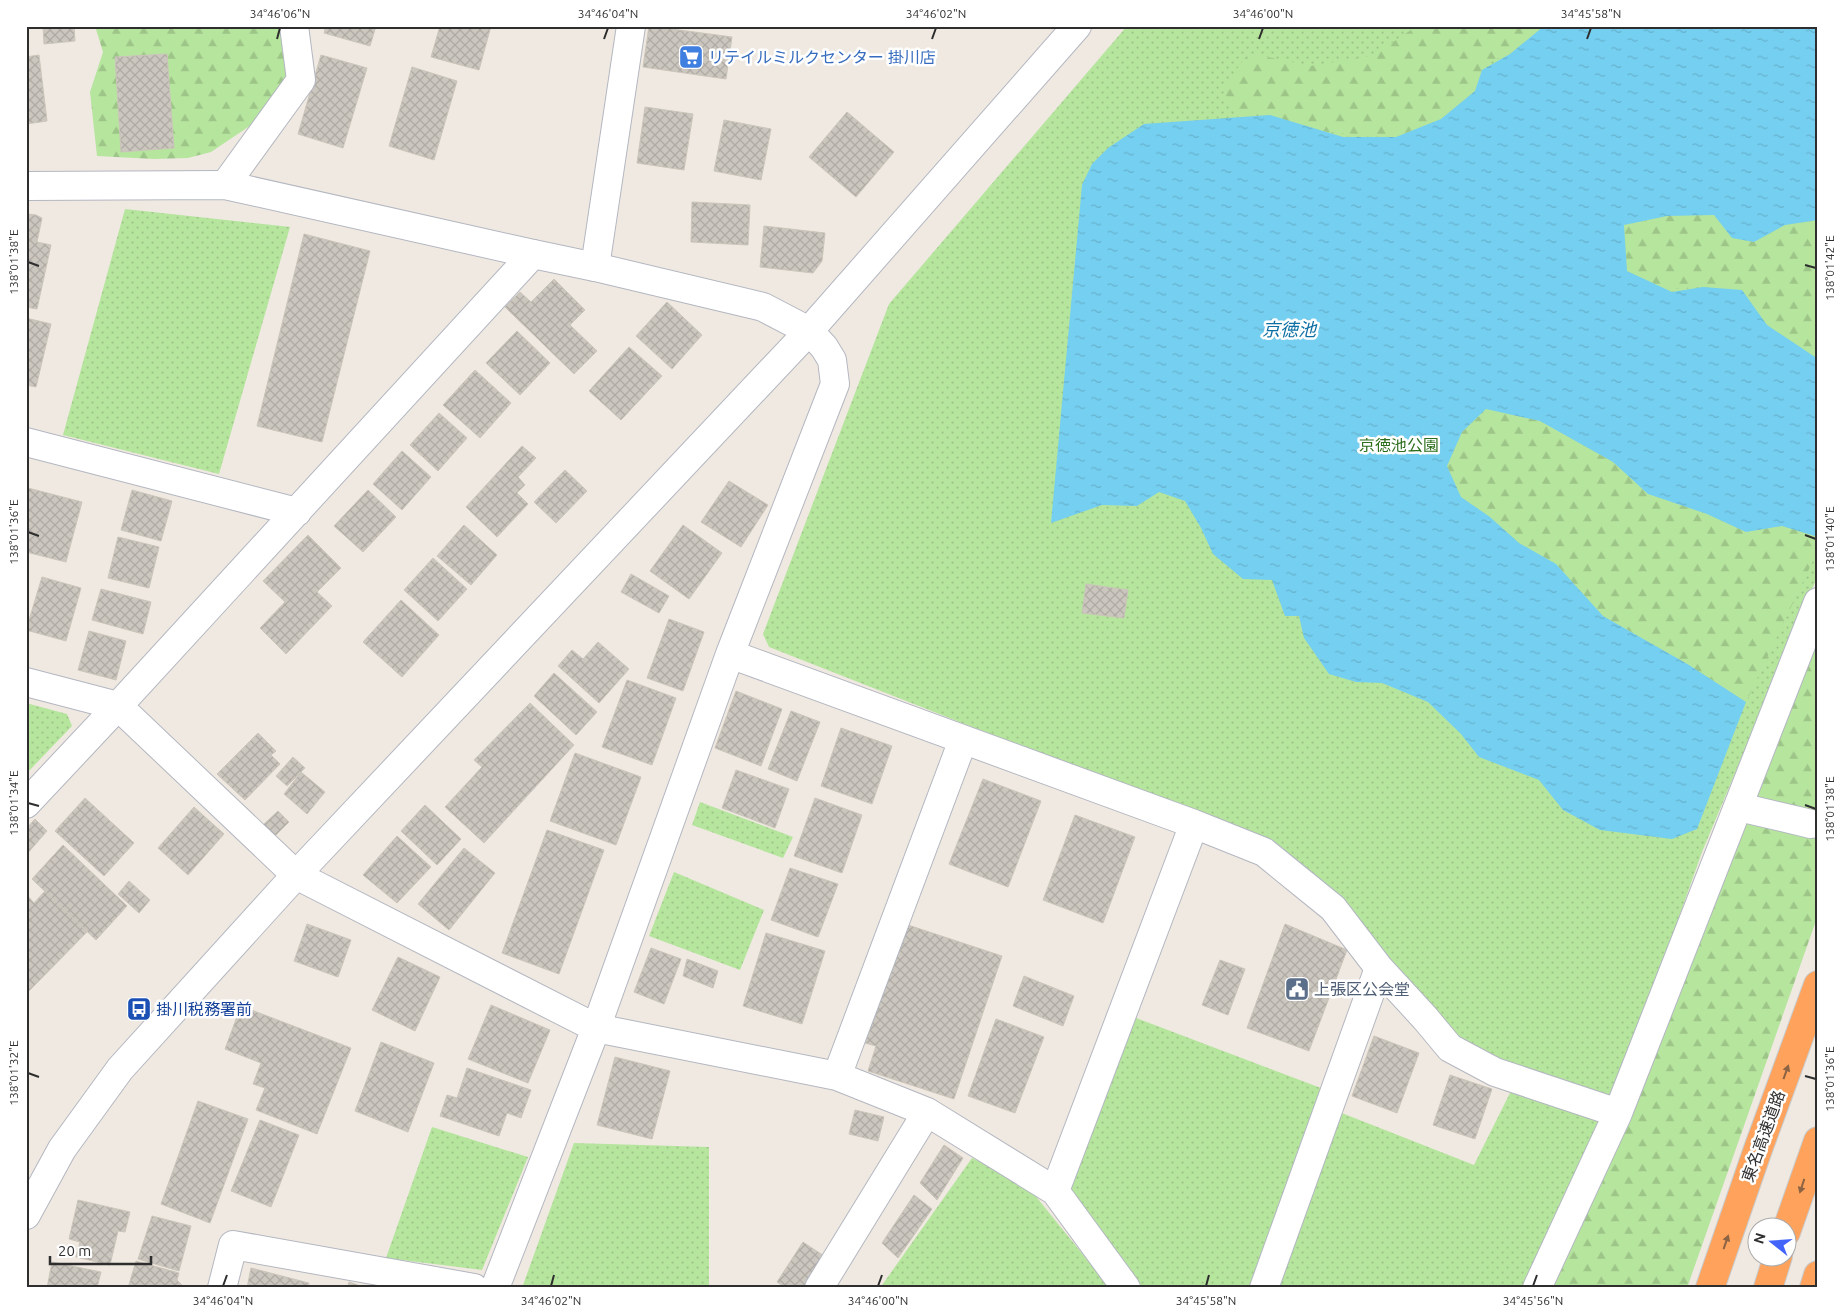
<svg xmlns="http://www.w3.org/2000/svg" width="1844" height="1314" font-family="Ubuntu,'Noto Sans JP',sans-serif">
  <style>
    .green { fill: url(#green-dots) }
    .forest { fill: url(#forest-firs) }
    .water { fill: url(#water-ripples) }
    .building { fill: url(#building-cross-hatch); stroke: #cbc5ba }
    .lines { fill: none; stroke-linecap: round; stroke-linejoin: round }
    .street-casing { stroke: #b4b7c1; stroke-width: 30 }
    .secondary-casing { stroke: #b4b7c1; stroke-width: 30 }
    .highway-casing { stroke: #c9c9c9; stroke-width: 30 }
    .street { stroke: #fff; stroke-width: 28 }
    .secondary { stroke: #fff; stroke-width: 28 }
    .highway { stroke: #ffa35c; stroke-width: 28 }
    .oneway { fill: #8c6343 }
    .ticks { fill: none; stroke: #2e2e2e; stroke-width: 2 }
    .labels { text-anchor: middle; stroke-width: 5; stroke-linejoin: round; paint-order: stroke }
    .shop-label { font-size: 16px; fill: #366cbe; stroke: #fff; text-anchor: start }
    .park-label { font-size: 16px; fill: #2c6e1b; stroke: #fff }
    .service-label { font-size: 16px; fill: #4e5e75; stroke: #fff; text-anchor: start }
    .transit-label { font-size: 16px; fill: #164399; stroke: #fff; text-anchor: start }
    .street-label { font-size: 16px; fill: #2e2e2e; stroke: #fff }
    .water-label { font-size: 18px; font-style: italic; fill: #0d6fa3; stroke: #fff }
    .neatline { fill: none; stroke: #2e2e2e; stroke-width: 2 }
    .ticks-label { font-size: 12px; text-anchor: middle; fill: #2e2e2e }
  </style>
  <defs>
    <pattern id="green-dots" width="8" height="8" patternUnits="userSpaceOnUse" patternTransform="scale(1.25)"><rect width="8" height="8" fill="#b6e59e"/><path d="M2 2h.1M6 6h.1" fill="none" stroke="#9dc588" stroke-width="1.8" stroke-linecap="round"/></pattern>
    <pattern id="forest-firs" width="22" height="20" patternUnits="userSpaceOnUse" patternTransform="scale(1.25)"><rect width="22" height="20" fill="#b6e59e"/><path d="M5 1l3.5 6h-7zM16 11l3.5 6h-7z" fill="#9dc588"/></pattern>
    <pattern id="water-ripples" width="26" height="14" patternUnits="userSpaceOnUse" patternTransform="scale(1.25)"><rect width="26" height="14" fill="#75cff0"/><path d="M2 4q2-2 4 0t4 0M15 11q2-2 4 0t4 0" fill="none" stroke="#66b2ce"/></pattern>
    <pattern id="building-cross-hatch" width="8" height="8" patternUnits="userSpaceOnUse" patternTransform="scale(1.25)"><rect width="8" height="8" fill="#cbc7bf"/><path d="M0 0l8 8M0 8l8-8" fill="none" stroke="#afaba4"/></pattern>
  </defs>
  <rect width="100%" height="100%" fill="#efe9e1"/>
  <!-- green -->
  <path class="green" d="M1127 26H1818V575L1702 852 1619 1087 1540 1288H1134L1061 1176 1123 1013 1334 1093 1329 1108 1474 1165 1517 1079 1452 1042 1259 840 769 647 763 634 889 304Z
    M125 209 290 227 219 474 63 435Z
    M26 703 67 714 72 726 26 774Z
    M700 802 793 837 783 858 692 825Z
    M674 872 764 910 740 970 649 936Z
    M432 1127 528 1157 482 1270 386 1258Z
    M574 1143 709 1147V1288H522Z
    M972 1158 1025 1183 1110 1288H880Z"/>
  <!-- forest -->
  <path class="forest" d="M95 26H293L301 80 269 113 211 152 188 158 154 159 97 156 90 92 103 52Z
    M1417 26H1544L1510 54 1486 62 1475 91 1441 119 1396 137 1328 132 1242 117 1222 99 1227 82 1249 53 1310 66 1372 56Z
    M1714 215 1732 238 1754 242 1785 225 1818 220V359L1767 325 1742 290 1703 287 1665 289 1627 271 1624 225 1667 216Z
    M1493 404 1540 421 1613 462 1648 494 1707 514 1746 532 1782 526 1818 537V550L1746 702 1689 665 1603 616 1556 564 1519 543 1490 517 1461 497 1447 466 1462 432Z
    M1818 600V915L1687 1288H1537Z"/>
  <!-- water -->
  <path class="water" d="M1544 26H1818V220L1785 225 1754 242 1732 238 1714 215 1667 216 1624 225 1627 271 1672 292 1703 287 1742 290 1767 325 1818 359V537L1782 526 1746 532 1707 514 1648 494 1613 462 1540 421 1486 409 1462 432 1447 466 1461 497 1490 517 1519 543 1556 564 1603 616 1689 665 1746 702 1697 829 1672 839 1600 830 1563 810 1539 780 1479 757 1461 734 1428 702 1382 683 1356 682 1329 674 1304 638 1299 616H1285L1272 580 1243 579 1213 554 1201 528 1185 501 1159 492 1137 506 1102 505 1051 523 1082 185 1092 164 1108 148 1144 124 1270 115 1343 137H1396L1441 119 1475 91 1482 70 1510 54Z"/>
  <!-- building -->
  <path class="building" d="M43 26H74L75 41 44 44Z
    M326 26H376L370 46 324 33Z
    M440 26H491L479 70 431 57Z
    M649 26 732 37 726 79 643 67Z
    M167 54 174 148 121 152 115 57Z
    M39 55 47 121 26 124V57Z
    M321 55 367 68 343 148 298 134Z
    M412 67 457 81 434 160 389 146Z
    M645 107 693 114 684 170 637 163Z
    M847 112 894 152 856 197 809 157Z
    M724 120 771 129 761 180 714 171Z
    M692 202 750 205 748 245 691 242Z
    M28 214 36 215 42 218 37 242 51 245 37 309 26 307V215Z
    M764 226 825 233 822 261 813 273 760 267Z
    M304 234 370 251 322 442 257 426Z
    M554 279 585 310 570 325 597 351 574 374 505 307 520 292 531 302Z
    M667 302 702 335 672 369 636 336Z
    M26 318 51 324 36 387 26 385Z
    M517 331 550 363 520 395 486 363Z
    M629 347 662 376 621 420 589 391Z
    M475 370 511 403 480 438 443 405Z
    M439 413 467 438 438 471 410 445Z
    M522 446 536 458 518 477 525 485 517 493 528 504 497 537 466 507Z
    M402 451 431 477 402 510 373 484Z
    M565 470 587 491 556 523 534 502Z
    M729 481 768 505 741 547 701 522Z
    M28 488 82 502 66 562 26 552V494Z
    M132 490 172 501 161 541 121 530Z
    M368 490 396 517 363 552 334 526Z
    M464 525 497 555 471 585 437 556Z
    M683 525 722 553 689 599 650 571Z
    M308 535 341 568 317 592 332 606 286 654 260 628 285 602 263 581Z
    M118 537 159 547 149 588 108 578Z
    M433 558 467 589 438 621 404 590Z
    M631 574 669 596 659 613 621 592Z
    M42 577 81 588 66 641 26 630Z
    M1086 584 1128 590 1124 618 1082 613Z
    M101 589 151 602 143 634 92 620Z
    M401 600 439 635 402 677 363 642Z
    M669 619 704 632 683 691 647 678Z
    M89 631 126 641 116 680 78 670Z
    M598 642 629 669 599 703 558 666 572 650 583 659Z
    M554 673 597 712 576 735 534 696Z
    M627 680 676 698 652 765 602 747Z
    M736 691 782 709 761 766 715 748Z
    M530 703 574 745 484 843 445 807 482 767 474 760Z
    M791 711 820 722 797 781 768 769Z
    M841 728 892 746 872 804 821 786Z
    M258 733 276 751 271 755 280 764 245 800 217 774Z
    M575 753 641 777 616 845 550 821Z
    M293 757 305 768 287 786 276 776Z
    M736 770 789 789 775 828 722 808Z
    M301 772 325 792 307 814 284 794Z
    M983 779 1041 801 1008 887 949 864Z
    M85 798 134 843 104 876 55 831Z
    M815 798 862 815 842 873 794 856Z
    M425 805 461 839 437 865 401 831Z
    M194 807 224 834 188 875 158 848Z
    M278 811 289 822 275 836 263 825Z
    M1075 815 1135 837 1103 923 1043 900Z
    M35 819 47 831 26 855V829Z
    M547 830 604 850 559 974 502 953Z
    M397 836 431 867 397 903 363 875Z
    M63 845 127 906 96 940 32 879Z
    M464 848 495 873 449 930 418 904Z
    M790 868 838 884 818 937 771 920Z
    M129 881 150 900 139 913 118 894Z
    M45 891 87 932 26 994V894L34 903Z
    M307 924 351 940 338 977 294 961Z
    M905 924 1002 956 954 1099 868 1071 876 1046 865 1043Z
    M1285 924 1347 950 1309 1051 1247 1028Z
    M766 933 825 951 802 1024 743 1006Z
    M651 948 681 959 664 1004 634 992Z
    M398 957 440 977 415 1031 372 1010Z
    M687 959 718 971 713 988 683 976Z
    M1220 960 1245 969 1228 1015 1202 1005Z
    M1024 976 1074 996 1063 1026 1013 1006Z
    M491 1005 550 1030 528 1083 468 1059Z
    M241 1006 351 1048 317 1134 256 1110 265 1088 253 1084 261 1063 225 1049Z
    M996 1019 1044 1037 1015 1113 968 1096Z
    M1374 1036 1419 1053 1397 1113 1352 1096Z
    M381 1042 434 1063 408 1132 355 1111Z
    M615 1057 670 1071 652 1139 597 1125Z
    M467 1068 531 1090 521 1118 507 1113 499 1136 440 1116 447 1095 457 1098Z
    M1450 1075 1492 1089 1475 1139 1433 1125Z
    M198 1101 248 1119 210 1223 161 1204Z
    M855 1110 884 1117 878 1141 849 1134Z
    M260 1120 299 1135 271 1207 231 1191Z
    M944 1145 963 1158 937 1200 920 1183Z
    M914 1195 932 1209 898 1258 882 1243Z
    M78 1200 130 1212 125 1232 118 1231 110 1265 76 1257 80 1242 69 1239Z
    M152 1216 191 1226 179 1271 138 1259Z
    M803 1242 824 1256 804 1288H786L777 1282Z
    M136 1261 179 1273 177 1280 185 1288H128Z
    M52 1262 101 1272 97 1288H47Z
    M251 1268 309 1283 308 1288H247Z
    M349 1282 366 1288H347Z"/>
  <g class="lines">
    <defs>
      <path id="street" d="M225 185 301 80 294 26
        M595 267 631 26
        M26 442 297 512
        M730 654 1194 824 1264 852 1333 908 1379 968 1425 1018 1450 1048 1495 1072 1618 1113
        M26 682 118 706 296 875 596 1028 837 1076 927 1112 1055 1191 1126 1288
        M26 804 118 706 533 254
        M1739 807 1811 824
        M837 1076 963 740
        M1055 1191 1194 824
        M222 1288 233 1245 474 1288
        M495 1288 596 1028 730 654 835 384 832 360 824 347 809 331
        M819 1288 927 1112
        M1264 1288 1379 968
        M1537 1288 1618 1113 1818 602"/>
      <path id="secondary" d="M26 186 225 185 533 254 595 267 763 307 809 331
        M26 1215 62 1149 120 1069 296 875 809 331 1077 26"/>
      <path id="highway" d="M1786 1232 1818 1141
        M1710 1288 1757 1152 1818 985
        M1768 1288 1778 1256
        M1814 1288 1818 1275"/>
    </defs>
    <!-- street casing -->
    <use href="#street" class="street-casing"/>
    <!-- secondary casing -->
    <use href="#secondary" class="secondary-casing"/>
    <!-- highway casing -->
    <use href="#highway" class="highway-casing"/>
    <!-- street -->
    <use href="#street" class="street"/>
    <!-- secondary -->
    <use href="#secondary" class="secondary"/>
    <!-- highway -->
    <use href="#highway" class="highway"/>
  </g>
  <!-- one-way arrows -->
  <defs><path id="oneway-solid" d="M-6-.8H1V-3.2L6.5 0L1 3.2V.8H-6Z" transform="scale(1.25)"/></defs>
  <g class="oneway">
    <use href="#oneway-solid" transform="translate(1786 1072) rotate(-70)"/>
    <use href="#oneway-solid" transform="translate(1802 1186) rotate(108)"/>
    <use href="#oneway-solid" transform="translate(1726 1242) rotate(-71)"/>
  </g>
  <!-- ticks -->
  <path class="ticks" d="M277 39 280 28M604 39 608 28M932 39 936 28M1259 39 1263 28M1587 39 1591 28M28 262 39 266M1805 265 1816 268M28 532 39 536M1805 535 1816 539M28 803 39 806M1805 805 1816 809M28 1073 39 1077M1805 1076 1816 1079M223 1286 227 1275M551 1286 554 1275M878 1286 882 1275M1206 1286 1209 1275M1533 1286 1537 1275"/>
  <!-- icons -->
  <defs>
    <symbol id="supermarket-square" viewBox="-11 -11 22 22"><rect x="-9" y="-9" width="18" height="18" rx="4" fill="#3f7fe0" stroke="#fff"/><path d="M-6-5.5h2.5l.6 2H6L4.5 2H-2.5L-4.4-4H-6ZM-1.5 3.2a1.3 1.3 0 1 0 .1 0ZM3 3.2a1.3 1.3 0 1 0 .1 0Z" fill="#fff"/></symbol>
    <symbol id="civic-square" viewBox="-11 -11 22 22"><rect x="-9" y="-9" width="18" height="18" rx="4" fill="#5c6f8a" stroke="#fff"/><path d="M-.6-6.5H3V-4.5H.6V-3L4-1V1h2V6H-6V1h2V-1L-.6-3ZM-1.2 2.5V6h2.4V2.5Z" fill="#fff"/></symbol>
    <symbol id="bus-square" viewBox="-11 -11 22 22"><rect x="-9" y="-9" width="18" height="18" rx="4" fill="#1a4fb4" stroke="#fff"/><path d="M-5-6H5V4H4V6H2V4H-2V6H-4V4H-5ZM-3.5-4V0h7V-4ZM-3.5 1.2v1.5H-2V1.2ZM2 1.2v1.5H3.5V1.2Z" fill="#fff"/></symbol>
  </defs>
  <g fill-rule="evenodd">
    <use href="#supermarket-square" x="677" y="43" width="28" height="28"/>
    <use href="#civic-square" x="1283" y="975" width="28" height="28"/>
    <use href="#bus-square" x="125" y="995" width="28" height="28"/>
  </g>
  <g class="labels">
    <!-- shop labels -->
    <g class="shop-label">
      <text x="708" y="63">リテイルミルクセンター 掛川店</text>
    </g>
    <!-- park labels -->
    <g class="park-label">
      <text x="1399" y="451">京徳池公園</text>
    </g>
    <!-- service labels -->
    <g class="service-label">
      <text x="1314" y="995">上張区公会堂</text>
    </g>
    <!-- transit labels -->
    <g class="transit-label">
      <text x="156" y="1015">掛川税務署前</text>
    </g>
    <!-- street labels -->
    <g class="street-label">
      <text transform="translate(1763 1136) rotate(-70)" y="6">東名高速道路</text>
    </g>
    <!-- water labels -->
    <g class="water-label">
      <text x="1289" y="336">京徳池</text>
    </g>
  </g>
  <!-- border -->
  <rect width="1844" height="1314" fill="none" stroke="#ffffff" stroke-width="55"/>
  <!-- north arrow -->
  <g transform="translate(1772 1242) rotate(287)"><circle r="24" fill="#ffffff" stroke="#ababab"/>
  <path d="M0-4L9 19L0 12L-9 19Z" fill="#4264fb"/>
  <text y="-8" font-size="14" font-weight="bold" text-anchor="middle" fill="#2e2e2e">N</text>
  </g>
  <!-- scale -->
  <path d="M50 1256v8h101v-8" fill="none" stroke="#2e2e2e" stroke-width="2.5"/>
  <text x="58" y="1256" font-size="15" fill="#2e2e2e" stroke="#ffffff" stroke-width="4" paint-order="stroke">20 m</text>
  <rect x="28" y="28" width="1788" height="1258" class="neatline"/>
  <g class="ticks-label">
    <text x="280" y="18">34°46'06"N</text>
    <text x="608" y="18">34°46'04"N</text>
    <text x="936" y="18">34°46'02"N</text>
    <text x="1263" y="18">34°46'00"N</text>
    <text x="1591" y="18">34°45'58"N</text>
    <text transform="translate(14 262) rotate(-90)" y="4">138°01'38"E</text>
    <text transform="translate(1830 268) rotate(-90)" y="4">138°01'42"E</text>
    <text transform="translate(14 532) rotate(-90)" y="4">138°01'36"E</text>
    <text transform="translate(1830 539) rotate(-90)" y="4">138°01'40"E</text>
    <text transform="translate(14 803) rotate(-90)" y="4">138°01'34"E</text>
    <text transform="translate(1830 809) rotate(-90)" y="4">138°01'38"E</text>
    <text transform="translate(14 1073) rotate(-90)" y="4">138°01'32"E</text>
    <text transform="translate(1830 1079) rotate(-90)" y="4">138°01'36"E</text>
    <text x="223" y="1305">34°46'04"N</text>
    <text x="551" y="1305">34°46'02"N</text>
    <text x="878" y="1305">34°46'00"N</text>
    <text x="1206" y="1305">34°45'58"N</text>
    <text x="1533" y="1305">34°45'56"N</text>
  </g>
</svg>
